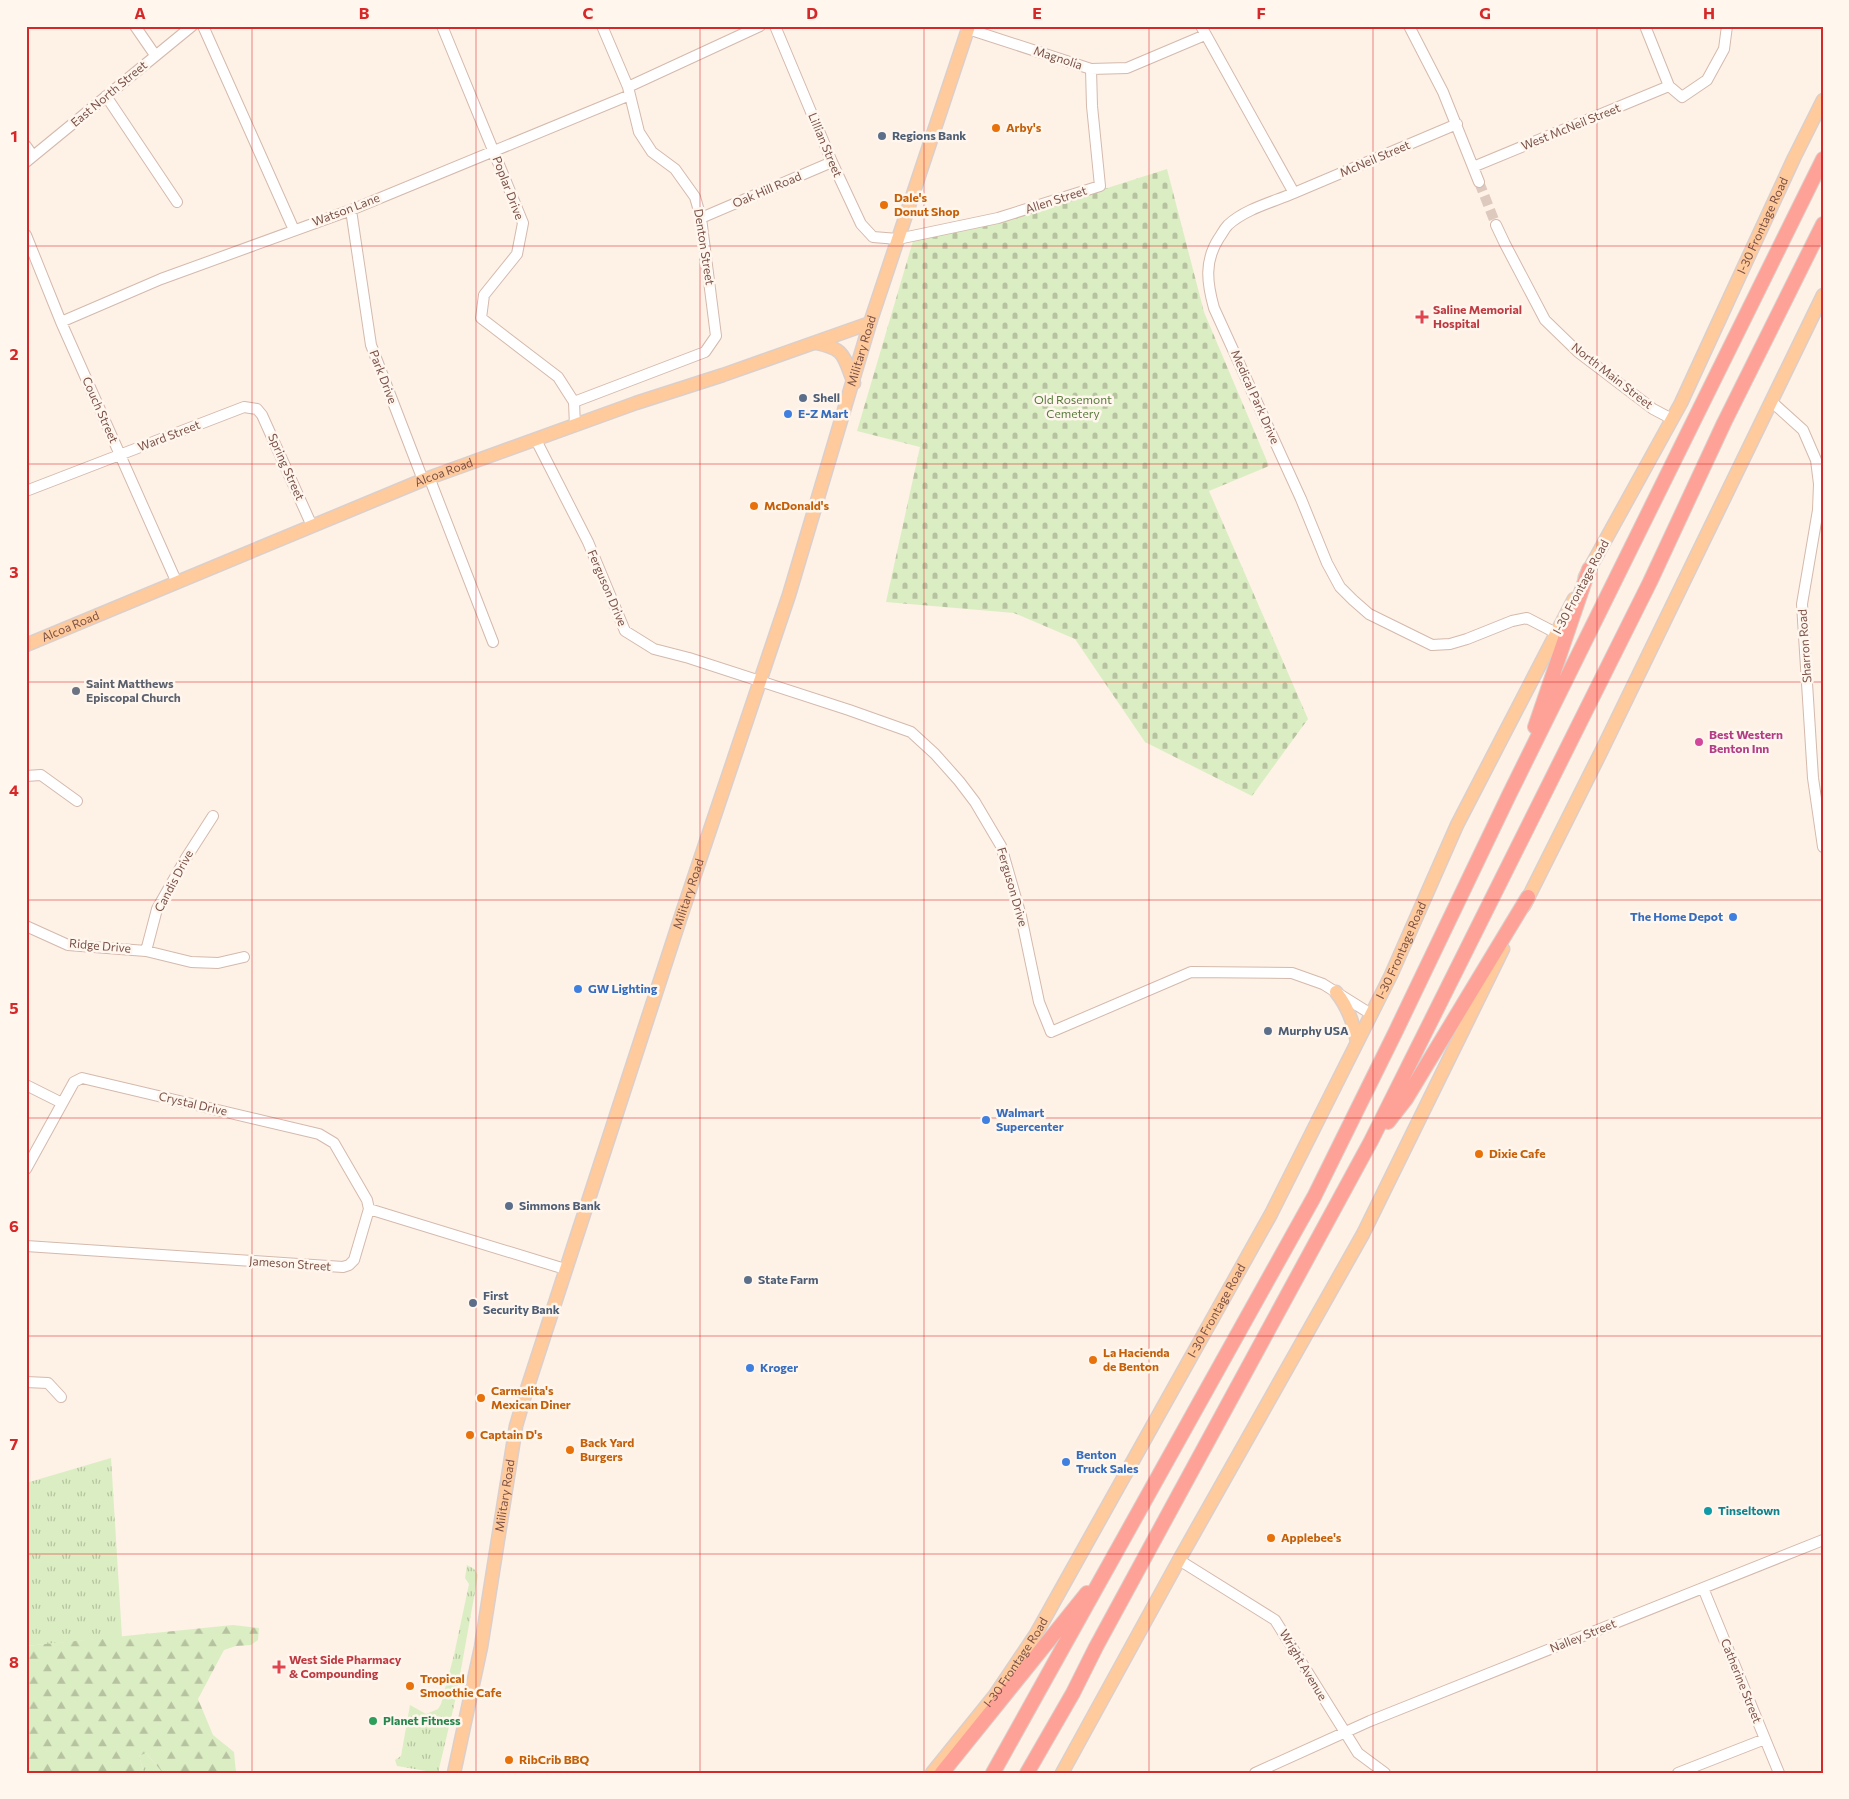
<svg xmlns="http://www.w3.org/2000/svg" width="1849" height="1799" font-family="Commissioner,sans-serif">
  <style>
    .grass { fill: url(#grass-tufts) }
    .forest { fill: url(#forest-firs) }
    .cemetery { fill: url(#cemetery-stones) }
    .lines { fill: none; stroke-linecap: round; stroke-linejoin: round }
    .minor-tunnel { stroke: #ddc9be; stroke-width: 10; stroke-dasharray: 10 5; stroke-linecap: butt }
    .minor-casing { stroke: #d4b9ad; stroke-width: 12 }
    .major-casing { stroke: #dacfcc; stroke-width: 15 }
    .highway-casing { stroke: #dacfcc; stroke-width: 16 }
    .minor { stroke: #fff; stroke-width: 10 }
    .major { stroke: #ffca9c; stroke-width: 12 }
    .highway { stroke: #fea298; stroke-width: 14 }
    .grid { fill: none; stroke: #d62828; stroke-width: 1; stroke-opacity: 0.55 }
    .food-dot { fill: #e8710a; stroke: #fff6ee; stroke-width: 2 }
    .service-dot { fill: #5c6f8a; stroke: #fff6ee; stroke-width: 2 }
    .health-dot { fill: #e0444e; stroke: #fff6ee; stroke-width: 2 }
    .shop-dot { fill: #3f7fe0; stroke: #fff6ee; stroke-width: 2 }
    .worship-dot { fill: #6b7280; stroke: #fff6ee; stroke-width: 2 }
    .hotel-dot { fill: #d1479c; stroke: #fff6ee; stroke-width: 2 }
    .culture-dot { fill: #0f9aa8; stroke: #fff6ee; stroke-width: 2 }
    .leisure-dot { fill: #2e9e5b; stroke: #fff6ee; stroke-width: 2 }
    .labels { text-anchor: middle; stroke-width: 5; stroke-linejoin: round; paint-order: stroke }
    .street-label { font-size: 12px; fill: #7b5248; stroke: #fff6ee }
    .food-label { font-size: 12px; font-weight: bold; fill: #c56008; stroke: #fff6ee; text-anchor: start }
    .service-label { font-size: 12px; font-weight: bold; fill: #4e5e75; stroke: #fff6ee; text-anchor: start }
    .health-label { font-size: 12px; font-weight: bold; fill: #be3a42; stroke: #fff6ee; text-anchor: start }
    .park-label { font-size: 12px; fill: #587b3c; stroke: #fff6ee }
    .shop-label { font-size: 12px; font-weight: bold; fill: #366cbe; stroke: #fff6ee; text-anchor: start }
    .worship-label { font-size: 12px; font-weight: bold; fill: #5b616d; stroke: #fff6ee; text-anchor: start }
    .hotel-label { font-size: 12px; font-weight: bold; fill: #b23c85; stroke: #fff6ee; text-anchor: start }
    .culture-label { font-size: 12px; font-weight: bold; fill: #0d838f; stroke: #fff6ee; text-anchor: start }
    .leisure-label { font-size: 12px; font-weight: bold; fill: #27864d; stroke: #fff6ee; text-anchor: start }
    .neatline { fill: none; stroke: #d62828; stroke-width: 2 }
    .grid-label { font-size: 16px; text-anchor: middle; font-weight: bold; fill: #d62828 }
  </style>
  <defs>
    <pattern id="grass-tufts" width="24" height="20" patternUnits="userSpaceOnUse" patternTransform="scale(1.25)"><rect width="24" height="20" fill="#dbeec3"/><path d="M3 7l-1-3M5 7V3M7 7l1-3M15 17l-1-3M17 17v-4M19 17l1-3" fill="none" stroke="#b7c3a0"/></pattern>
    <pattern id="forest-firs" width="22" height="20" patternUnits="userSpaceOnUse" patternTransform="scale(1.25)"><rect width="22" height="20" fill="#dbeec3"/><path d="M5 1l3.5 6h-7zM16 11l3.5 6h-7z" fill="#b7c3a0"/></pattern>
    <pattern id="cemetery-stones" width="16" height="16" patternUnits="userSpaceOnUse" patternTransform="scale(1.25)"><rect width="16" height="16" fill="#dbeec3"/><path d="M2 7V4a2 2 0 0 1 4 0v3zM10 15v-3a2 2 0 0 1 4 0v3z" fill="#b7c3a0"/></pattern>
  </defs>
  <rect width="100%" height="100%" fill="#fef1e6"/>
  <!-- grass -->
  <path class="grass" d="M111 1458 122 1637 26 1646V1483Z
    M467 1565 474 1569 478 1575 456 1697 438 1773 397 1766 395 1760 401 1756 410 1705 426 1714 438 1709 441 1704 454 1655 469 1584 465 1578Z
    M146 1753 163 1773H144L139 1756Z"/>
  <!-- forest -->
  <path class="forest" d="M233 1625 259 1628 258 1640 251 1645 236 1646 224 1650 198 1699 213 1735 234 1752 236 1773H163L146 1753 139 1756 144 1773H26V1646Z"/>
  <!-- cemetery -->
  <path class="cemetery" d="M1167 169 1204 312 1269 466 1209 491 1308 719 1252 796 1145 742 1075 639 1014 613 886 602 920 447 857 431 913 241 1010 219Z"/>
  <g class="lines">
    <!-- minor-tunnel -->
    <path class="minor-tunnel" d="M1479 182 1496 225"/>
    <defs>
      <path id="minor" d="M135 26 155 55
        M203 26 294 230
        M442 26 523 223 517 254 484 295 481 318 558 377 574 402 575 426
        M775 26 832 162 861 224 873 237 898 239 998 218 1100 186 1092 106 1091 69
        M1201 26 1294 193C1273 202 1245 209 1228 225 1224 229 1222 234 1219 238 1204 261 1207 283 1214 308L1301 499 1327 563 1340 587 1353 600 1369 614 1432 645 1450 644 1467 639 1512 621 1527 618 1556 633
        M1409 26 1443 92 1479 182
        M1645 26 1669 86 1682 97 1707 80 1724 49 1727 26
        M968 29 1091 69 1127 68 1205 35
        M628 87 760 26
        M106 96 177 202
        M26 146 33 156
        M26 162 192 26
        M1473 167 1669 86
        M1294 193 1457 124
        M351 210 371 345 423 480
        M701 218 832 162
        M1496 225 1505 244 1545 320 1578 352 1653 409 1672 419
        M26 235 61 322 177 583
        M61 322 161 279 351 210 630 95
        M574 402 705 352 716 336 701 218 695 197 675 169 652 152 639 132 628 87 602 26
        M1772 402 1803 430 1816 460 1819 484 1818 510 1802 604 1813 778 1823 847
        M536 440 588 542 625 631 654 649 689 658 849 710 911 732 935 754 959 781 975 802 1001 846 1021 916 1039 1002 1051 1032 1191 972 1292 973 1323 984 1371 1014
        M429 477 493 642
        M26 491 244 407 257 409 262 415 312 526
        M26 776 41 775 77 801
        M26 926 68 945 146 951 191 962 218 963 244 957
        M146 951 157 909 186 858 213 816
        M26 1085 62 1103
        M26 1169 74 1082 82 1078 319 1134 334 1143 367 1200 369 1209
        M26 1246 343 1267 349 1265 354 1260 369 1209 565 1269
        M26 1382 48 1383 61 1397
        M1179 1560 1275 1620 1358 1753 1385 1773
        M1703 1588 1779 1773
        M1255 1773 1370 1721 1823 1540
        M1678 1773 1765 1739"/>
      <g id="major">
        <path d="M816 343C846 349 843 356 854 383"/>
        <path id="s1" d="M1585 577 1681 403 1794 158 1823 100"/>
        <path id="s2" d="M26 645 423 480 636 403 723 375 870 323"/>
        <path d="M1524 906 1601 752 1823 295"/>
        <path d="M1336 992C1348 1007 1354 1024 1357 1042"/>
        <path id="s3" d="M454 1773 481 1647 516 1426 526 1392 683 910 789 595 870 323 969 26"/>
        <path id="s4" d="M932 1773 995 1695 1036 1634 1271 1214 1391 975 1457 825 1574 599"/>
        <path d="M1062 1773 1179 1560 1363 1234 1503 949"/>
      </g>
      <path id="highway" d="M1535 727 1589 569
        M1388 1122 1406 1099 1528 897
        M942 1773 1087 1593
        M993 1773 1314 1197 1395 1033 1509 795 1823 159
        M1027 1773 1073 1693 1096 1647 1371 1141 1650 582 1724 423 1823 224"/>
    </defs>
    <!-- minor casing -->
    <use href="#minor" class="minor-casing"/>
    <!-- major casing -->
    <use href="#major" class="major-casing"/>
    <!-- highway casing -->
    <use href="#highway" class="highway-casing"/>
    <!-- minor -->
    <use href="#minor" class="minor"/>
    <!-- major -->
    <use href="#major" class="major"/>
    <!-- highway -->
    <use href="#highway" class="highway"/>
  </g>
  <!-- grid -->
  <path class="grid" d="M252 26V1773M476 26V1773M700 26V1773M924 26V1773M1149 26V1773M1373 26V1773M1597 26V1773M26 246H1823M26 464H1823M26 682H1823M26 900H1823M26 1118H1823M26 1336H1823M26 1554H1823"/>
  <!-- markers -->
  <g class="food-dot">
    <circle cx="996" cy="128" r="5"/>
    <circle cx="884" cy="205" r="5"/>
    <circle cx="754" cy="506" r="5"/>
    <circle cx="1479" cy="1154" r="5"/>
    <circle cx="1093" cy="1360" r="5"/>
    <circle cx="481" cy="1398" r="5"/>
    <circle cx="470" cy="1435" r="5"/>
    <circle cx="570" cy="1450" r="5"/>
    <circle cx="1271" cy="1538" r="5"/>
    <circle cx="410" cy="1686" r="5"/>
    <circle cx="509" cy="1760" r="5"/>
  </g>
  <g class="service-dot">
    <circle cx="882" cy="136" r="5"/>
    <circle cx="803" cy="398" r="5"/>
    <circle cx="1268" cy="1031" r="5"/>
    <circle cx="509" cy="1206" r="5"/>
    <circle cx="748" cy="1280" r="5"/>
    <circle cx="473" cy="1303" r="5"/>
  </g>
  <g class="health-dot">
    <path d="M1419.5 309.5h5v5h5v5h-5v5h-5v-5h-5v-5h5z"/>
    <path d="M276.5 1659.5h5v5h5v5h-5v5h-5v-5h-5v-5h5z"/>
  </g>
  <g class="shop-dot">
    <circle cx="788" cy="414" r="5"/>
    <circle cx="1733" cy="917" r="5"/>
    <circle cx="578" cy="989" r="5"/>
    <circle cx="986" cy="1120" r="5"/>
    <circle cx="750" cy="1368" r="5"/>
    <circle cx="1066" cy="1462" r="5"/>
  </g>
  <circle class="worship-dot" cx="76" cy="691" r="5"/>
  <circle class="hotel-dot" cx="1699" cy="742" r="5"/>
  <circle class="culture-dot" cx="1708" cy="1511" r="5"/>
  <circle class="leisure-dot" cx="373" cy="1721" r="5"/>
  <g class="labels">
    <!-- street labels -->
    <g class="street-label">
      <text transform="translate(1058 58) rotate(18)" y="4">Magnolia</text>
      <text transform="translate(109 94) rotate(-40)" y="4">East North Street</text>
      <text transform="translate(1571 127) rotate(-22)" y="4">West McNeil Street</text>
      <text transform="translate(825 145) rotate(67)" y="4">Lillian Street</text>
      <text transform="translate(1375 159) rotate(-23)" y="4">McNeil Street</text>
      <text transform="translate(508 188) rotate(69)" y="4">Poplar Drive</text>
      <text transform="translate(767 190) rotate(-23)" y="4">Oak Hill Road</text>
      <text transform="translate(1056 200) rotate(-18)" y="4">Allen Street</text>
      <text transform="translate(346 210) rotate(-21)" y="4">Watson Lane</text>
      <text dy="4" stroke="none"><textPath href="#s1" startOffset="394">I-30 Frontage Road</textPath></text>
      <text transform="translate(704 247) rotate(81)" y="4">Denton Street</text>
      <text dy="4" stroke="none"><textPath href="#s3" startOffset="1482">Military Road</textPath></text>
      <text transform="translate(1612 376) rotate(38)" y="4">North Main Street</text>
      <text transform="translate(383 377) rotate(69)" y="4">Park Drive</text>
      <text transform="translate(1255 397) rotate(66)" y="4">Medical Park Drive</text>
      <text transform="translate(100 410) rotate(66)" y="4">Couch Street</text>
      <text transform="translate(169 436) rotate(-21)" y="4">Ward Street</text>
      <text transform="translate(286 467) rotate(66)" y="4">Spring Street</text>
      <text dy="4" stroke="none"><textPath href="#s2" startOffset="452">Alcoa Road</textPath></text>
      <text transform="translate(1581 587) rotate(-62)" y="4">I-30 Frontage Road</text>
      <text transform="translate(607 588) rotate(67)" y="4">Ferguson Drive</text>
      <text dy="4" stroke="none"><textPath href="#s2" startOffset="48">Alcoa Road</textPath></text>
      <text transform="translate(1805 646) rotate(-94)" y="4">Sharron Road</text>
      <text transform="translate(174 881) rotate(-62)" y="4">Candis Drive</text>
      <text transform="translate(1012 887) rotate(74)" y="4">Ferguson Drive</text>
      <text dy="4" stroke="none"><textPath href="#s3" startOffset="912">Military Road</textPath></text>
      <text transform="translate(100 946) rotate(5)" y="4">Ridge Drive</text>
      <text dy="4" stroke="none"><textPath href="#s4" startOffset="949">I-30 Frontage Road</textPath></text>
      <text transform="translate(193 1104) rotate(13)" y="4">Crystal Drive</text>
      <text transform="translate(290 1264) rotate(4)" y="4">Jameson Street</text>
      <text dy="4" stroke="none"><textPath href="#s4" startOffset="544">I-30 Frontage Road</textPath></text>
      <text dy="4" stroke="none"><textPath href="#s3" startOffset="282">Military Road</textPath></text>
      <text transform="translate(1583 1636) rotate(-22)" y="4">Nalley Street</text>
      <text dy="4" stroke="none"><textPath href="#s4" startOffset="139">I-30 Frontage Road</textPath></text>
      <text transform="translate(1303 1665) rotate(59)" y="4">Wright Avenue</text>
      <text transform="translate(1741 1681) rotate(68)" y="4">Catherine Street</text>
    </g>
    <!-- food labels -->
    <g class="food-label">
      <text x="1006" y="132">Arby's</text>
      <text x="894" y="202">Dale's<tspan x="894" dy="14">Donut Shop</tspan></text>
      <text x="764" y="510">McDonald's</text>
      <text x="1489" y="1158">Dixie Cafe</text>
      <text x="1103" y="1357">La Hacienda<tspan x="1103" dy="14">de Benton</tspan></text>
      <text x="491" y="1395">Carmelita's<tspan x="491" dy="14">Mexican Diner</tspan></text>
      <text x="480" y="1439">Captain D's</text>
      <text x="580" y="1447">Back Yard<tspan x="580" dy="14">Burgers</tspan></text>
      <text x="1281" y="1542">Applebee's</text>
      <text x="420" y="1683">Tropical<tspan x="420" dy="14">Smoothie Cafe</tspan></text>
      <text x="519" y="1764">RibCrib BBQ</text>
    </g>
    <!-- service labels -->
    <g class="service-label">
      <text x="892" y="140">Regions Bank</text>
      <text x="813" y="402">Shell</text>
      <text x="1278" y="1035">Murphy USA</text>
      <text x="519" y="1210">Simmons Bank</text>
      <text x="758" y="1284">State Farm</text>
      <text x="483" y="1300">First<tspan x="483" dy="14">Security Bank</tspan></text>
    </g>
    <!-- health labels -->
    <g class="health-label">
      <text x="1433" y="314">Saline Memorial<tspan x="1433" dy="14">Hospital</tspan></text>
      <text x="289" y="1664">West Side Pharmacy<tspan x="289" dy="14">&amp; Compounding</tspan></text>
    </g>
    <!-- park labels -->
    <g class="park-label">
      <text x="1073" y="404">Old Rosemont<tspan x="1073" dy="14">Cemetery</tspan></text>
    </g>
    <!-- shop labels -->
    <g class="shop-label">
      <text x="798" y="418">E-Z Mart</text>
      <text x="1723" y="921" text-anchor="end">The Home Depot</text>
      <text x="588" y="993">GW Lighting</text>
      <text x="996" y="1117">Walmart<tspan x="996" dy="14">Supercenter</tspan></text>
      <text x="760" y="1372">Kroger</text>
      <text x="1076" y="1459">Benton<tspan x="1076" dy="14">Truck Sales</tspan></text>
    </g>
    <!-- worship labels -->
    <g class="worship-label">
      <text x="86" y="688">Saint Matthews<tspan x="86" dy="14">Episcopal Church</tspan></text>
    </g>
    <!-- hotel labels -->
    <g class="hotel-label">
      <text x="1709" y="739">Best Western<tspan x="1709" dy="14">Benton Inn</tspan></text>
    </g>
    <!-- culture labels -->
    <g class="culture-label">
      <text x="1718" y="1515">Tinseltown</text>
    </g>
    <!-- leisure labels -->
    <g class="leisure-label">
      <text x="383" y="1725">Planet Fitness</text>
    </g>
  </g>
  <!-- border -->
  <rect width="1849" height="1799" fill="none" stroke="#fff6ee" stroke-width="55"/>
  <rect x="28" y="28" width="1794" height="1744" class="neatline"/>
  <g class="grid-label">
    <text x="140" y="19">A</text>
    <text x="364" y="19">B</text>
    <text x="588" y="19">C</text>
    <text x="812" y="19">D</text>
    <text x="1037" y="19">E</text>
    <text x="1261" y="19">F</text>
    <text x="1485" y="19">G</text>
    <text x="1709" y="19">H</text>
    <text x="14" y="142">1</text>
    <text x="14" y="360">2</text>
    <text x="14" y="578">3</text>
    <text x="14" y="796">4</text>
    <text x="14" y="1014">5</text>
    <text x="14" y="1232">6</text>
    <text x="14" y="1450">7</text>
    <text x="14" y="1668">8</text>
  </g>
</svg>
